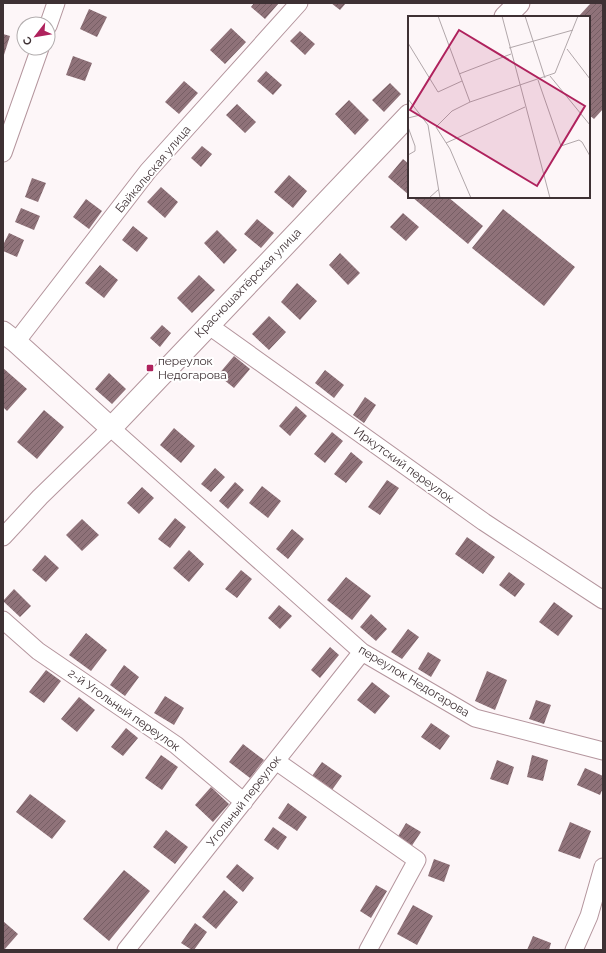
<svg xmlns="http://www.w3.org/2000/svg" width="606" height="953" font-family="Raleway,sans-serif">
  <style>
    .building { fill: url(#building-hatch) }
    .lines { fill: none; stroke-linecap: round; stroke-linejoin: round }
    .minor-casing { stroke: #b4959d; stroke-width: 19 }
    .tertiary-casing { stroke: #b4959d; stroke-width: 23 }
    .minor { stroke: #fff; stroke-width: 17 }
    .tertiary { stroke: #fff; stroke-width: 21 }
    .poi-dot { fill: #af225d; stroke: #fff; stroke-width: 1.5 }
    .labels { text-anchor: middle; stroke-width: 4; stroke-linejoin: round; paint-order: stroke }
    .street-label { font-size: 12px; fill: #3e3134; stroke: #fff }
    .poi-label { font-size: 12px; fill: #3e3134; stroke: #fff; text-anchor: start }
    .inset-road { fill: none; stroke: #b1a7aa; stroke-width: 1 }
    .view { fill: #af225d; fill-opacity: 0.15; stroke: #af225d; stroke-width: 2 }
    .inset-edge { fill: none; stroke: #3e3134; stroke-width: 2 }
  </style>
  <defs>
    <pattern id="building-hatch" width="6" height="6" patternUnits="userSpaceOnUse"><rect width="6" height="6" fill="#8f7279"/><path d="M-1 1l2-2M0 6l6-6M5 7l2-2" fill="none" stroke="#765e64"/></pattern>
  </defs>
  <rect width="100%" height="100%" fill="#fdf6f8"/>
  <!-- building -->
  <path class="building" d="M254 3H279L265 19 251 7Z
    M331 3H346L340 10Z
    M591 3H603V109L594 119 589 115V17H578Z
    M89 9 107 17 97 37 80 29Z
    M231 28 246 42 225 64 210 50Z
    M300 31 315 44 305 55 290 41Z
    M3 34 10 36 3 58Z
    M73 56 92 63 85 81 66 75Z
    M266 71 282 85 273 95 257 81Z
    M184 81 198 93 179 114 165 102Z
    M390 83 401 94 384 112 372 100Z
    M349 100 369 120 355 135 335 114Z
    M237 104 256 122 245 133 226 115Z
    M202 146 212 154 201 167 191 158Z
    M403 159 409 164V195L388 177Z
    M289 175 307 191 293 208 274 192Z
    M32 178 46 183 38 202 25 197Z
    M161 187 178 202 165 218 147 202Z
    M412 197H448L483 226 468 244Z
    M86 199 102 211 89 229 73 217Z
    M21 208 40 216 34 230 15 222Z
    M503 209 575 267 544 306 472 248Z
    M403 213 419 227 406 241 390 227Z
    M257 219 274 233 261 248 244 234Z
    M133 226 148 238 137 252 122 240Z
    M217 230 237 250 224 264 204 243Z
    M9 233 24 240 17 257 3 251V245Z
    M340 253 360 273 348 285 329 265Z
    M100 265 118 280 104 298 85 283Z
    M199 275 215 290 192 313 177 298Z
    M297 283 317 301 300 320 281 302Z
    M269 316 286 332 269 350 252 334Z
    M162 325 171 333 160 347 150 338Z
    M234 356 250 369 234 388 218 375Z
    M3 368 27 389 7 411 3 407Z
    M325 370 344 385 334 398 315 383Z
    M109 373 126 389 112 404 95 389Z
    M365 397 376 405 364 423 353 415Z
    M296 406 307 416 290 436 279 426Z
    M44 410 64 427 37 459 17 442Z
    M174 428 195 446 181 463 160 445Z
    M332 432 343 441 325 463 314 454Z
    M351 452 363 462 346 483 334 474Z
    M215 468 225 477 211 492 201 484Z
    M387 480 399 488 380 515 368 507Z
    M235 482 244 490 228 509 219 501Z
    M262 486 281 501 268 518 249 503Z
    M142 487 154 498 139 514 127 503Z
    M175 518 186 527 170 548 158 539Z
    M82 519 99 535 82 551 66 535Z
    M292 529 304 539 288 559 276 549Z
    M467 537 495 557 483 574 455 554Z
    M189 550 204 564 189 582 173 568Z
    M45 555 59 568 46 582 32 570Z
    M241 570 252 579 237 598 225 589Z
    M509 572 525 584 515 597 499 585Z
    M346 577 371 596 352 620 327 600Z
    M14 589 31 606 20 617 3 601Z
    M554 602 573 616 558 636 539 622Z
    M279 605 292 616 280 629 268 618Z
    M371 614 387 629 376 641 360 627Z
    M408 629 419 637 402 659 391 652Z
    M86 633 107 650 91 671 69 655Z
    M330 647 339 655 320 678 311 670Z
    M428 652 441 660 431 677 418 669Z
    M124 665 139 677 125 696 110 685Z
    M46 670 61 681 44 703 29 692Z
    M487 671 507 680 495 710 475 701Z
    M372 682 390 696 375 714 357 700Z
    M165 696 184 708 174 725 154 713Z
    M79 697 95 710 77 732 61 719Z
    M536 700 551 705 544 724 529 719Z
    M431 723 450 736 440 750 421 737Z
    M126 728 138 738 123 756 111 747Z
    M243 744 264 760 250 778 229 762Z
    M161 755 178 767 162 790 145 778Z
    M532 755 548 760 543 781 527 777Z
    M497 760 514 767 508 785 490 779Z
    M322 762 342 776 332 790 312 776Z
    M585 768 603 776V788L600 795 577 785Z
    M211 787 229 804 213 822 195 805Z
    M30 794 66 821 52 839 16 812Z
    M288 803 307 817 297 831 278 818Z
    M570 822 591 831 580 859 558 851Z
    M406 823 421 832 411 847 397 838Z
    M273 827 287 837 278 850 264 840Z
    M166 830 188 847 175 864 153 847Z
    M434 859 450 865 444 882 428 876Z
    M237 864 254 878 243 892 226 877Z
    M124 870 150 891 109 941 83 919Z
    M376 885 387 891 371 918 360 911Z
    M224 890 238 902 216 929 202 917Z
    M413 905 433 916 417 945 397 934Z
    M3 921 18 934 4 950H3Z
    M195 923 207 932 194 950H192L181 943Z
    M533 936 551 943 549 950H527Z"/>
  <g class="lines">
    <defs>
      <path id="minor" d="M48 26 56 3
        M3 153 40 48
        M208 325 484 522 603 600
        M16 342 148 171 299 3
        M3 537 40 497 111 428 362 652 475 718 603 751
        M3 620 38 651 176 745 244 802
        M276 761 417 860 368 950
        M126 950 362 652
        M574 950 589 916 603 867"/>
      <path id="tertiary" d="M505 17 519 3
        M3 332 16 342 111 428 409 115"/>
    </defs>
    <!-- minor casing -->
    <use href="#minor" class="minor-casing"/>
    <!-- tertiary casing -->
    <use href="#tertiary" class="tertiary-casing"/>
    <!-- minor -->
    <use href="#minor" class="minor"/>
    <!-- tertiary -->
    <use href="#tertiary" class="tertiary"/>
  </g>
  <!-- markers -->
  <rect class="poi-dot" x="146" y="364" width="8" height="8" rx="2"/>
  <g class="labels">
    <!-- street labels -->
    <g class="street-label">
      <text transform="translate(153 169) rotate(-50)" y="4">Байкальская улица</text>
      <text transform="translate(248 283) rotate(-46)" y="4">Красношахтёрская улица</text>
      <text transform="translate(404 465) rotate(36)" y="4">Иркутский переулок</text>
      <text transform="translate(414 681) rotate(31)" y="4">переулок Недогарова</text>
      <text transform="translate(124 710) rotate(35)" y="4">2-й Угольный переулок</text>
      <text transform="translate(244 801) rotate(-52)" y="4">Угольный переулок</text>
    </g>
    <!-- poi labels -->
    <g class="poi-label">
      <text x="158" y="365">переулок<tspan x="158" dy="14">Недогарова</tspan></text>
    </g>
  </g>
  <!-- overview -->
  <g transform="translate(408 16)">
    <rect width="182" height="182" fill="#fdf6f8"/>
    <path class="inset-road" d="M30 0 62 86M94 0 142 182M117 0 137 62M0 27 30 76 54 65M101 32 165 14M159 33 182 63M51 58 103 38M142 60 182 109M130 64 153 130 171 124 174 126 182 140M0 83 20 109 32 182M0 102 12 99M0 111 7 130V135L0 139M28 111 44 95 62 86 147 57 170 0M28 111 42 133 63 182M38 127 117 91M21 182 31 173"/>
    <path class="view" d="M51 14 177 90 129 170 2 94Z"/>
    <rect width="182" height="182" class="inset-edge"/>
  </g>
  <!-- border -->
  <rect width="606" height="953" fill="none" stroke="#3e3134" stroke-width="8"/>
  <!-- north arrow -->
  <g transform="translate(36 36) rotate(239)"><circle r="19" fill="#ffffff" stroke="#b2adae"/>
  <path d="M0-3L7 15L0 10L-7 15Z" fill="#af225d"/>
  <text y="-6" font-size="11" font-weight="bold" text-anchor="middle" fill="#3e3134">С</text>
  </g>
</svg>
